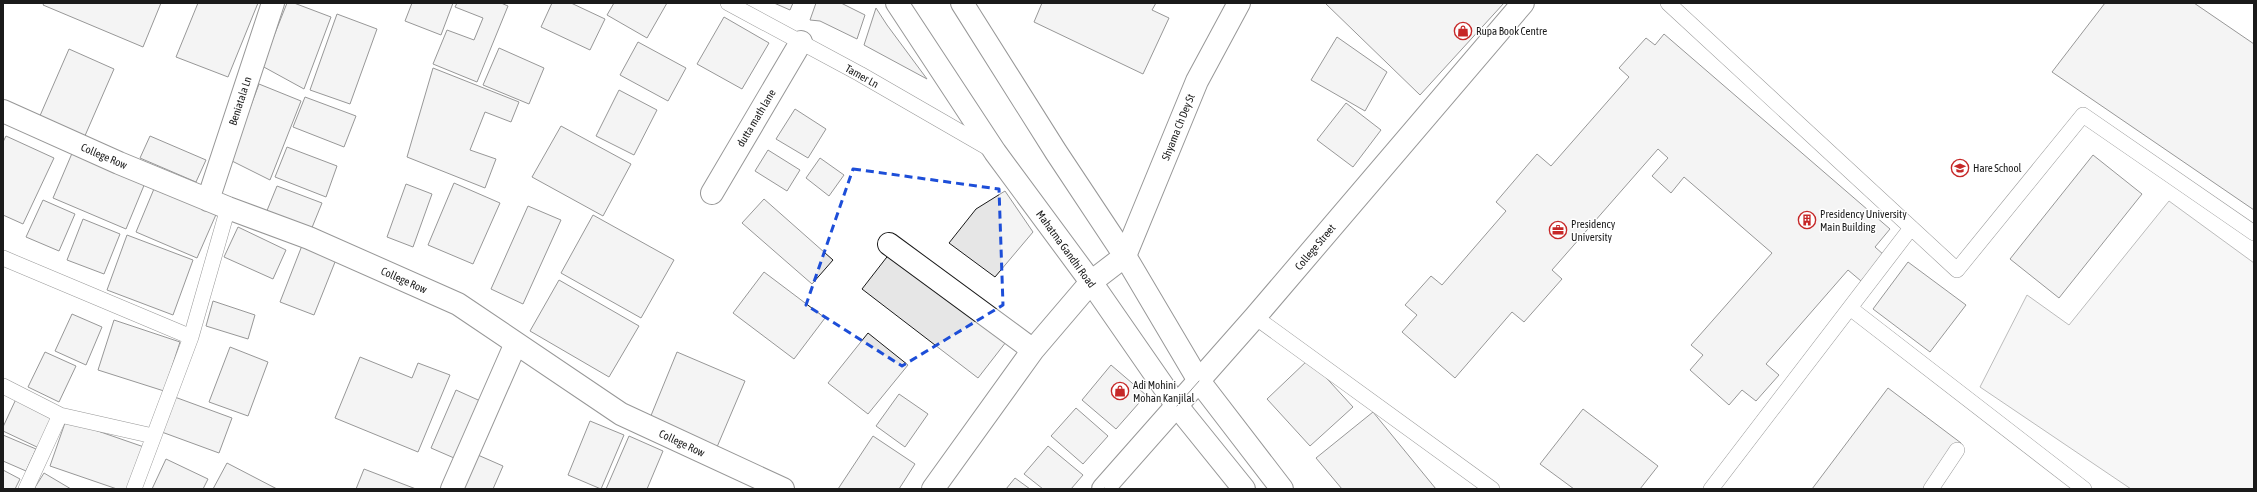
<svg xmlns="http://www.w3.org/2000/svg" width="2257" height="492" font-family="'Asap Condensed',sans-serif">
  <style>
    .built { fill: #ededed; stroke: #6a6a6a }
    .building { fill: #e6e6e6; stroke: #1a1a1a }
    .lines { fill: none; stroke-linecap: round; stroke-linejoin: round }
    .lane-casing { stroke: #1a1a1a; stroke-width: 16 }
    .street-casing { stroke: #1a1a1a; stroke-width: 24 }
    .secondary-casing { stroke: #1a1a1a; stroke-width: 24 }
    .primary-casing { stroke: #1a1a1a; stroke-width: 24 }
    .lane { stroke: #fff; stroke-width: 15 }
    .street { stroke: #fff; stroke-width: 22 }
    .secondary { stroke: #fff; stroke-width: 22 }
    .primary { stroke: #fff; stroke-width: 22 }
    .tram { stroke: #1a1a1a; stroke-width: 1 }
    .marked { fill: none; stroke: #1d4ed8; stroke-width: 3; stroke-dasharray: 8 5; stroke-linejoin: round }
    .labels { text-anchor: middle; stroke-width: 3; stroke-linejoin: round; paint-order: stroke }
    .poi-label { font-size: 11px; fill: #1a1a1a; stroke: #fff; text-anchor: start }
    .street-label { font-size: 11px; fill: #1a1a1a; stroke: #fff }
  </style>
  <rect width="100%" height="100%" fill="#fff"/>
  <!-- built -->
  <path class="built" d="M2169 201 2254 263V489H2131L1980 387 2027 295 2069 325Z"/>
  <!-- building -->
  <path class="building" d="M44 3H161L143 47 43 5Z
    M198 3H258L228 77 176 57Z
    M287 3H294L331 17 304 89 262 66Z
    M412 3H453L441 35 405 21Z
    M457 3H501L508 6 477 82 433 64 447 30 474 40 483 18 455 7Z
    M552 3H571L605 19 590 50 541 27Z
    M614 3H667L647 38 607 15Z
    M774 3H793L790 10Z
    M816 3H841L865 15 857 39 820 21 810 20Z
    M1042 3H1156L1152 10 1169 18 1143 74 1034 22Z
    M1325 3H1504L1420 95Z
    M2105 3H2194L2254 44V210L2052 72Z
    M876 8 887 25 927 79 864 45Z
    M337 14 377 29 350 104 310 90Z
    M724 17 769 43 742 89 697 64Z
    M1664 34 1890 229 1875 247 1884 255 1861 281 1848 270 1766 364 1779 375 1756 401 1742 390 1729 405 1690 370 1703 355 1691 345 1772 253 1684 177 1671 193 1652 176 1668 158 1658 149 1552 270 1562 279 1524 322 1512 312 1455 378 1402 332 1417 315 1405 305 1431 276 1442 285 1506 211 1496 202 1537 154 1551 166 1629 77 1619 68 1646 38 1655 45Z
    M1337 37 1387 72 1365 111 1311 80Z
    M638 42 686 68 668 101 620 75Z
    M499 48 544 68 529 104 483 85Z
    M69 49 114 69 84 138 39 118Z
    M433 68 519 102 511 122 485 112 470 150 496 159 485 188 407 157Z
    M259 84 301 101 270 180 230 160Z
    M619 90 657 110 634 155 596 136Z
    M305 97 356 116 344 147 293 127Z
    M1346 103 1381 130 1353 167 1317 140Z
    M795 109 826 129 808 158 776 139Z
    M561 126 631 164 603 216 532 177Z
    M6 136 54 158 23 224 3 215V142Z
    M150 136 206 160 196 182 140 158Z
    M287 147 337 166 326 197 275 177Z
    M768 150 800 170 787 191 755 171Z
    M73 151 145 183 126 229 53 198Z
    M2093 155 2142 194 2059 298 2010 259Z
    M820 158 844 175 829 196 806 178Z
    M454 183 500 203 473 264 428 245Z
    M156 184 218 210 197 258 136 232Z
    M406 184 432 194 413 247 387 237Z
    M277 186 322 203 311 230 266 213Z
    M1005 191 1033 232 995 277 949 243 976 209Z
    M764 199 833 260 812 284 742 223Z
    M43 200 75 214 59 251 26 237Z
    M528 206 561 220 523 304 491 289Z
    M593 215 674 260 641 318 561 273Z
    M83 219 120 234 104 274 67 260Z
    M238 227 286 250 273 279 224 257Z
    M127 235 193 260 173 315 107 290Z
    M303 243 337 257 314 315 280 302Z
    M890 253 1006 342 978 378 862 289Z
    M1908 262 1966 305 1930 352 1873 309Z
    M764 272 825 318 794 359 733 313Z
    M559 280 639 326 609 377 530 331Z
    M213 301 255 315 248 339 206 326Z
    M72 314 102 327 86 365 55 351Z
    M114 320 180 342 164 391 98 370Z
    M868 333 908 365 868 414 828 383Z
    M230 347 268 362 248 416 209 402Z
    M45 352 76 366 59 402 28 387Z
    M677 352 745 381 717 447 650 418Z
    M360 357 412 378 418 363 450 375 418 452 335 418Z
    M1309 359 1353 407 1310 446 1267 399Z
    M1111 365 1146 395 1116 429 1082 400Z
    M1888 388 1961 443 1926 489H1812Z
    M456 390 487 404 461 461 431 448Z
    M899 394 928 414 905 447 876 426Z
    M172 396 232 418 219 453 159 431Z
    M16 399 54 416 39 448 3 431V427Z
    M1076 408 1108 436 1083 464 1051 436Z
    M1583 409 1658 466 1640 489H1574L1540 464Z
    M1373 412 1436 489H1342L1316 458Z
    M66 420 144 447 129 489H117L50 466Z
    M590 421 624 435 601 489 568 475Z
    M3 435 36 449 26 471 3 461Z
    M629 436 663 451 647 489H606Z
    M873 436 915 464 899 489H838Z
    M1048 446 1083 475 1071 489H1043L1024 474Z
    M471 452 503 466 493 489H459Z
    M166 459 208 479 203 489H152Z
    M227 463 277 489H213Z
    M364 469 416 489H356Z
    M3 470 20 479 15 489H3Z
    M44 473 71 489H34Z
    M1015 478 1030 489H1006Z"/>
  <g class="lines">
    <defs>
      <path id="lane" d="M728 3 860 74 990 149
        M1668 3 1957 270 2083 115 2254 233
        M3 258 191 337
        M1850 308 2084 489
        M1255 317 1492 489
        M3 386 60 415 153 436
        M26 489 60 415
        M134 489 191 337 228 208
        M1711 489 1911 228
        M1931 489 1957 450"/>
      <path id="street" d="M3 111 119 163 228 208 309 238 458 304 621 414 783 489
        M712 193 801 42
        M208 200 273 3
        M889 244 1033 350 933 489
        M1033 350 1091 282 1125 256 1197 81 1239 3
        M452 489 516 343"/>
      <path id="secondary" d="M1103 489 1255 317 1523 3"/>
      <path id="primary" d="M897 3 995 152 1091 282 1177 406 1244 489
        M962 3 1056 152 1125 256 1199 381 1282 489"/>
    </defs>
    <!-- lane casing -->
    <use href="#lane" class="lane-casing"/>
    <!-- street casing -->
    <use href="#street" class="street-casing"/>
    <!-- secondary casing -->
    <use href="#secondary" class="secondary-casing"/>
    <!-- primary casing -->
    <use href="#primary" class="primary-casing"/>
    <!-- lane -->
    <use href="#lane" class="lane"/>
    <!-- street -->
    <use href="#street" class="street"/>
    <!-- secondary -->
    <use href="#secondary" class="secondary"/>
    <!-- primary -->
    <use href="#primary" class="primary"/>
    <!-- tram -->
    <path class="tram" d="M1177 406 1199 381
      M1103 489 1104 488"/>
  </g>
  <!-- marked area -->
  <path d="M0 0H2257V492H0ZM853 169 999 189 1003 305 902 366 806 305Z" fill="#fff" fill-opacity=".55" fill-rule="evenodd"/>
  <path class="marked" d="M853 169 999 189 1003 305 902 366 806 305Z"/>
  <!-- icons -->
  <defs>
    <symbol id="shop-ring" viewBox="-11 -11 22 22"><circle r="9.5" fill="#fff" stroke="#c62828" stroke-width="1.5"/><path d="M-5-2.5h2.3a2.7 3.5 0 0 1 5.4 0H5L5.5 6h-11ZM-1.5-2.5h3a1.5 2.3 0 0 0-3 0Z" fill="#c62828"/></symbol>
    <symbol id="school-ring" viewBox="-11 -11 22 22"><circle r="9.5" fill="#fff" stroke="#c62828" stroke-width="1.5"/><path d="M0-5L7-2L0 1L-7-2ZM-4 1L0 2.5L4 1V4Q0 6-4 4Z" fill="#c62828"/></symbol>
    <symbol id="building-ring" viewBox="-11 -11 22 22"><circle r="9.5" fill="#fff" stroke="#c62828" stroke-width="1.5"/><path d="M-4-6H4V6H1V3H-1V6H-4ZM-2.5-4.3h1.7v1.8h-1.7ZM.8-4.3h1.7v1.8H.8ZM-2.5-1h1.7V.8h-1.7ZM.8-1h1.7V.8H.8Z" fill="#c62828"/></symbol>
    <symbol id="office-ring" viewBox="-11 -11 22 22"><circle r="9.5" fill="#fff" stroke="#c62828" stroke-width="1.5"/><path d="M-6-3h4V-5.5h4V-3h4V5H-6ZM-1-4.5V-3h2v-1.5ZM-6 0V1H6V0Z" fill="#c62828"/></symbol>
  </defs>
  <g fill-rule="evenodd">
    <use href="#shop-ring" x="1453" y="21" width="20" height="20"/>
    <use href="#school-ring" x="1950" y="158" width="20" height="20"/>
    <use href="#building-ring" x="1797" y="210" width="20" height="20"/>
    <use href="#office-ring" x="1548" y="220" width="20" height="20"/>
    <use href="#shop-ring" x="1110" y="381" width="20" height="20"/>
  </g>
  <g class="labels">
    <!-- poi labels -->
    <g class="poi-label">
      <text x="1476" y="35">Rupa Book Centre</text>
      <text x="1973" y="172">Hare School</text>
      <text x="1820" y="218">Presidency University<tspan x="1820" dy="13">Main Building</tspan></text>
      <text x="1571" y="228">Presidency<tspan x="1571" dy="13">University</tspan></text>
      <text x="1133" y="389">Adi Mohini<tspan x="1133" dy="13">Mohan Kanjilal</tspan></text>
    </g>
    <!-- street labels -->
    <g class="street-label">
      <text transform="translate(862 76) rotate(29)" y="4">Tamer Ln</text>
      <text transform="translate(240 101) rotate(-72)" y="4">Beniatala Ln</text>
      <text transform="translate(756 118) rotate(-59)" y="4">dutta math lane</text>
      <text transform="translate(1178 127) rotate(-68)" y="4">Shyama Ch Dey St</text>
      <text transform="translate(104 156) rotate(23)" y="4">College Row</text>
      <text transform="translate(1315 247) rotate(-50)" y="4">College Street</text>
      <text transform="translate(1066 249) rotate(54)" y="4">Mahatma Gandhi Road</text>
      <text transform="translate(404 280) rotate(24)" y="4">College Row</text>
      <text transform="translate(682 443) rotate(25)" y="4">College Row</text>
    </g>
  </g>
  <!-- border -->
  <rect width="2257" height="492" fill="none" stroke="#1a1a1a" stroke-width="8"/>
</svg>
